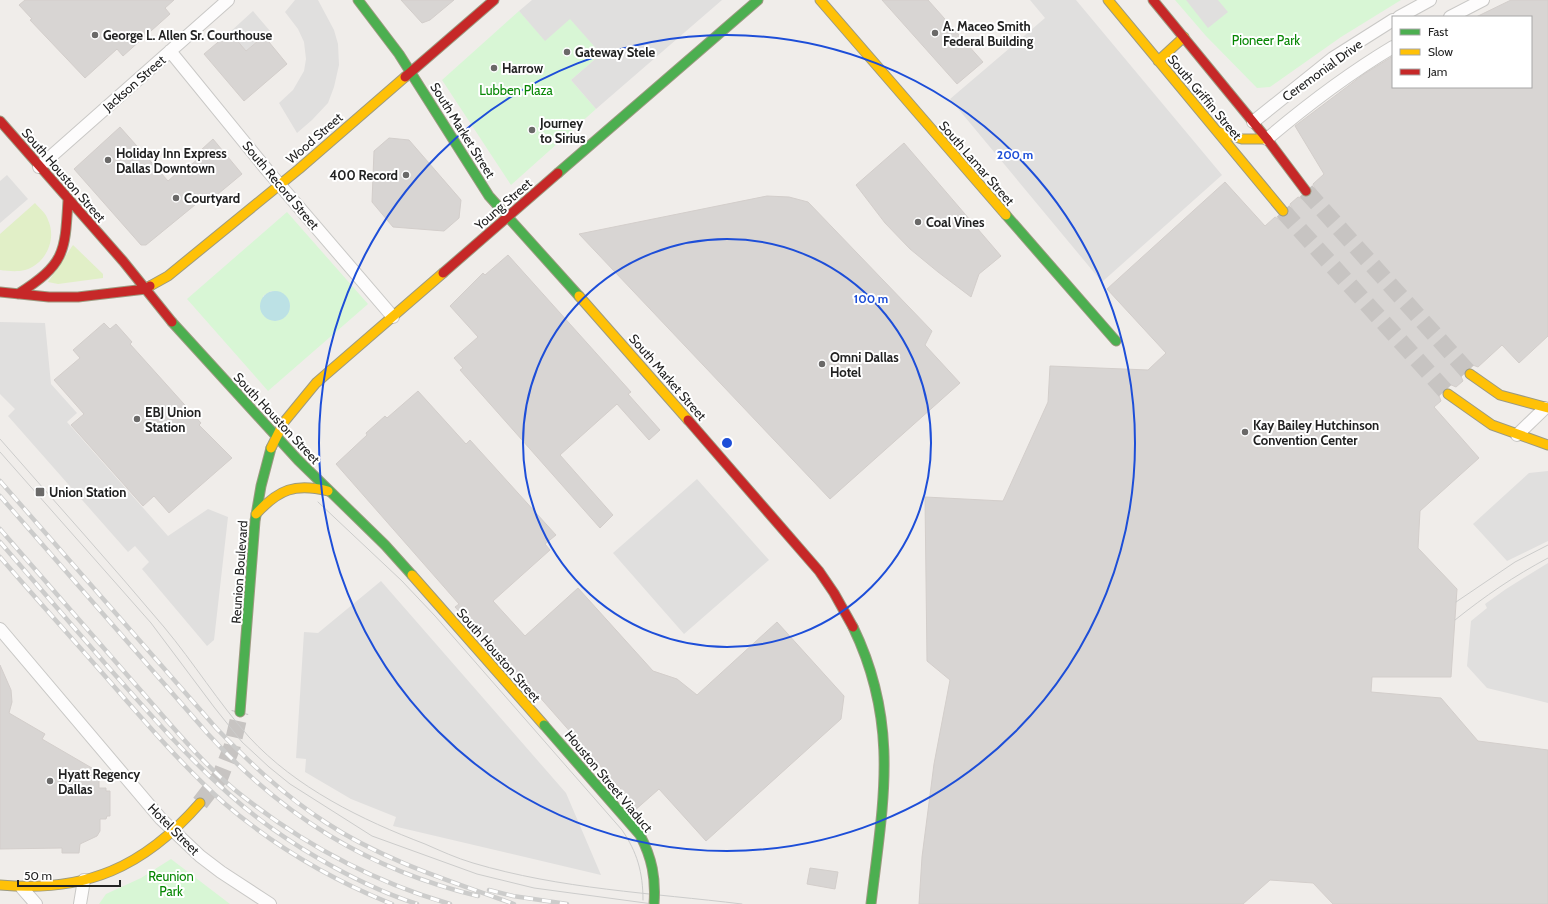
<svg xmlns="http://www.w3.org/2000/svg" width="1548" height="904" font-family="Cabin,sans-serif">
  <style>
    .grass { fill: #e1efc7 }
    .park { fill: #d8f6d5; fill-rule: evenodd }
    .parking { fill: #e0dfde }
    .water { fill: #bce1e5 }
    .building { fill: #d8d5d3; stroke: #d3cecb }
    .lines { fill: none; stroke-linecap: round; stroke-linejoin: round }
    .secondary-tunnel { stroke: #c7c4c2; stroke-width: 17; stroke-dasharray: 17 8; stroke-linecap: butt }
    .street-casing { stroke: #c9c8c6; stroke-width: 14 }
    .fast-casing { stroke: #9c9a80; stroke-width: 11 }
    .slow-casing { stroke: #9c9a80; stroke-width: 11 }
    .jam-casing { stroke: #9c9a80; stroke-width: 11 }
    .street { stroke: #fdfcfc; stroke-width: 12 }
    .fast { stroke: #4caf50; stroke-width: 9 }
    .slow { stroke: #ffc107; stroke-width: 9 }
    .jam { stroke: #c62828; stroke-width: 9 }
    .tram { stroke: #cccccb; stroke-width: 1 }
    .rail-casing { stroke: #cccccb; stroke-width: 4.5 }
    .rail { stroke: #fff; stroke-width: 3; stroke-dasharray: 9; stroke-linecap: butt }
    .fast-bridge-casing { stroke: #9c9a80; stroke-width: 11; stroke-linecap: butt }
    .fast-bridge { stroke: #4caf50; stroke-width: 9 }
    .ring { fill: none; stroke: #1d4ed8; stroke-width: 2 }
    .poi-dot { fill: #6a6968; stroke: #fff; stroke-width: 1.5 }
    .labels { text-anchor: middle; stroke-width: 4; stroke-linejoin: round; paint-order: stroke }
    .poi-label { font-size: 13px; font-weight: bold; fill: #222; stroke: #fff; text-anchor: start }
    .park-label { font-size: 13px; fill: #068703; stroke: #fff }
    .street-label { font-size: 13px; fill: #222; stroke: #fff }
    .centre { fill: #1d4ed8; stroke: #fff; stroke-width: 2 }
    .ring-label { font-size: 12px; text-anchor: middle; font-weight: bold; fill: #1d4ed8; stroke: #fff; stroke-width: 4; stroke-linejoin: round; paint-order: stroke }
  </style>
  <rect width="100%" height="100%" fill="#f0edea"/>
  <!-- grass -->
  <path class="grass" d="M35 203C39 208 46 213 48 220 57 239 46 264 25 270 17 272 8 271 0 270V234Z
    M73 245 103 274V278L58 284 48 282Z"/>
  <!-- park -->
  <path class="park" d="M1175 0H1401L1341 37 1270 87 1257 88 1206 36Z
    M519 11 545 40 570 18 601 54 571 80 596 109 511 185 442 80Z
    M287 212 368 304 268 391 187 299ZM271 291C306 294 285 335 263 315V296Z
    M171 859 230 904H99L106 894 141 878Z"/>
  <!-- parking -->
  <path class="parking" d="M295 0H318L334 30 338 44 339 65 334 87 328 103 312 120 297 133 279 103 293 90 304 71 306 59 304 42 298 29 285 12Z
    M532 0H722L596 109 571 80 601 54 570 19 545 41 519 11Z
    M1030 0H1076L1222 175 1102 282 950 99 1045 18Z
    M1186 0H1218L1228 12 1208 28Z
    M253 11 270 31 246 51 230 32Z
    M7 175 28 199 0 223V181Z
    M0 322 45 323 51 384 77 413 67 422 168 536 208 509 228 517 214 640 207 646 142 569 149 562 135 546 128 552 8 416 15 409 0 394Z
    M1548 471V541L1507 561 1473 524 1529 473Z
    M697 479 769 560 684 634 613 553Z
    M1548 563V703L1487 688 1467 666 1471 621 1487 608 1485 604 1506 589Z
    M381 581 566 793 601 875 393 826 396 817 351 799 305 772 306 759 296 758 304 632 318 633Z"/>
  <!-- water -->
  <path class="water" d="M260 306a15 15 0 1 1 30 0a15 15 0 1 1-30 0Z"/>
  <!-- building -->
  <path class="building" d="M25 0H174L165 8 170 14 123 56 117 49 85 78 30 20 32 19 19 5Z
    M401 0H454L430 20 422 23Z
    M882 0H928L983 62 957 84Z
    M1511 0H1548V336L1519 363 1502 345 1478 367 1470 364 1462 368 1460 374 1463 381 1456 387 1449 384 1440 388 1438 393 1441 401 1434 407 1479 458 1420 511 1418 548 1457 589 1451 677H1372L1371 692 1441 698 1478 741 1548 750V904H1333L1313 883 1270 880 1243 904H919L922 857 934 764 950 680 927 661 925 497 1003 501 1048 402 1050 366 1148 370 1166 353 1107 289 1225 182 1265 226 1275 217 1280 220 1289 219 1293 210 1290 204 1298 197 1307 201 1312 199 1316 190 1313 184 1324 174 1295 126 1364 74 1393 56V87H1531V17H1476Z
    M230 32 246 51 264 36 287 64 244 101 204 54Z
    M120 127 168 181 184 167 186 169 204 154 201 150 213 139 242 174 212 199 210 196 203 203 201 200 146 245H141L74 169Z
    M389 138 409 140 461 200 459 218 444 231 393 227 372 202 374 151Z
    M904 143 1001 256 979 274 971 297 938 272 910 249 885 223 856 185Z
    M767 196 789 197 808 202 932 331 925 345 960 383 830 499 579 234Z
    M508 255 631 392 628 394 660 430 649 440 617 404 560 455 613 515 600 528 460 370 463 368 454 358 478 337 450 306 483 273 485 275Z
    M104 323 110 329 116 324 132 342 130 344 201 423 199 425 232 458 169 513 154 496 143 506 71 425 84 414 54 380 80 358 73 350Z
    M418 391 466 444 470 440 556 535 545 544 550 550 493 601 525 636 578 588 653 671 677 679 697 695 777 622 844 696 841 719 706 841 659 789 634 811 622 798 626 795 529 685 527 687 455 607 459 604 336 464 367 435 366 433 385 416 387 418Z
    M0 665 11 690 12 702 9 713 45 734 42 739 97 771 99 775V788H106V791H110V816H107L106 819H100V831L97 836 80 844 79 853H62V848L0 849Z
    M810 868 838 872 835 889 807 884Z"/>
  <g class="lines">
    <!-- secondary-tunnel -->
    <path class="secondary-tunnel" d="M1306 191 1470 374
      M1283 211 1448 394
      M200 803 220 777 232 747 240 712"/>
    <defs>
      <path id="street" d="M1399 17 1430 0
        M1450 17 1483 0
        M170 51 267 170 393 317
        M1253 122 1333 58 1393 20
        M1267 139C1307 105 1348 74 1393 47
        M39 167 228 0
        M1517 435 1545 408
        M0 629 161 819 200 856 221 872 270 904
        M22 888 36 904
        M80 904 84 880"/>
      <path id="fast" d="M358 0 399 54 489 196 579 296
        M558 173 758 0
        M1006 215 1116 341
        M172 322 298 460 385 545 412 575
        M853 627C900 724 883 803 871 904
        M240 712 255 521 261 486 271 448"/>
      <path id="slow" d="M820 0 1006 215
        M1108 0 1283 211
        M1158 61 1184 37
        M1219 132 1242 139H1267
        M150 286 168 276 299 169 405 77
        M579 296 688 420
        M1470 374 1500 395 1548 408
        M1448 394 1492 425 1548 445
        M271 448 284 422 316 383 443 273
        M256 514C279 489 295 483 328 491
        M412 575 544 725
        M0 885C86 893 144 867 200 803"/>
      <path id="jam" d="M1153 0 1267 139 1306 191
        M405 77 494 0
        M0 121 123 261 172 322
        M443 273 558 173
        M0 292 49 297H78L146 289 150 286
        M18 294C65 264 65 253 68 200
        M688 420 819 571 834 593 853 627"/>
    </defs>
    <!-- street casing -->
    <use href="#street" class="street-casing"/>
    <!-- fast casing -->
    <use href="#fast" class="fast-casing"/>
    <!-- slow casing -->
    <use href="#slow" class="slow-casing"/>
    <!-- jam casing -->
    <use href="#jam" class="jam-casing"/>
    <!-- street -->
    <use href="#street" class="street"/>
    <!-- fast -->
    <use href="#fast" class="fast"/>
    <!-- slow -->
    <use href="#slow" class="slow"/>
    <!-- jam -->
    <use href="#jam" class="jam"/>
    <!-- tram -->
    <path class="tram" d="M0 439C55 502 111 564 164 627 194 663 218 702 249 737 296 788 362 820 425 844 441 851 456 858 473 863 560 889 652 893 742 904
      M0 452 151 623 214 707 242 742 269 767 290 784 372 836 477 874 534 888 653 904
      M318 502 402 581 435 616 622 830C637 852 643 872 643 900
      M1456 602 1515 562 1548 545
      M1455 620C1485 596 1514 576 1548 558"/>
    <defs>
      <path id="rail" d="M0 481 217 729C251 764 285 796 325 822 382 860 450 881 514 904
        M0 496 208 734C283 816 369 870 478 896
        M0 529C45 581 90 632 135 684 167 720 198 759 235 790 299 842 371 881 450 904
        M0 542C36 584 73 626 109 668 148 712 186 756 230 795 279 839 355 884 417 904
        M0 557C39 602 79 646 118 691 152 730 186 769 224 803 274 846 332 880 392 904
        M489 890 513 896 567 904"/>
    </defs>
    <!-- rail casing -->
    <use href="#rail" class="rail-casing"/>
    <!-- rail -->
    <use href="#rail" class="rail"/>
    <defs>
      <path id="fast-bridge" d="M544 725 640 835C652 858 656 878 654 904"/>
    </defs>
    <!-- fast-bridge casing -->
    <use href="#fast-bridge" class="fast-bridge-casing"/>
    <!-- fast-bridge -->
    <use href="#fast-bridge" class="fast-bridge"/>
  </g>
  <!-- distance rings -->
  <g class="ring">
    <circle cx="727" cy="443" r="204"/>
    <circle cx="727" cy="443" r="408"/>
  </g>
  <!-- markers -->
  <g class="poi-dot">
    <circle cx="935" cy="33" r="4"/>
    <circle cx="95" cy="35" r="4"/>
    <circle cx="567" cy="52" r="4"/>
    <circle cx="494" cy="68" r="4"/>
    <circle cx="532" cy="130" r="4"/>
    <circle cx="108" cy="160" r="4"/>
    <circle cx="406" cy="175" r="4"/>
    <circle cx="176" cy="198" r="4"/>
    <circle cx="918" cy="222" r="4"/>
    <circle cx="822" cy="364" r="4"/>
    <circle cx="137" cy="419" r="4"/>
    <circle cx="1245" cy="432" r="4"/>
    <rect x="35" y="487" width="10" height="10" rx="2"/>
    <circle cx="50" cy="781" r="4"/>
  </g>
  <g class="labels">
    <!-- poi labels -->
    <g class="poi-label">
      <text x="943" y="31">A. Maceo Smith<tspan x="943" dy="15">Federal Building</tspan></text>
      <text x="103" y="40">George L. Allen Sr. Courthouse</text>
      <text x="575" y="57">Gateway Stele</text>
      <text x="502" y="73">Harrow</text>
      <text x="540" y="128">Journey<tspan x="540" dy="15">to Sirius</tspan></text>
      <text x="116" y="158">Holiday Inn Express<tspan x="116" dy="15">Dallas Downtown</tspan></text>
      <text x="398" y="180" text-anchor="end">400 Record</text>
      <text x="184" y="203">Courtyard</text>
      <text x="926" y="227">Coal Vines</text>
      <text x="830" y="362">Omni Dallas<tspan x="830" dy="15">Hotel</tspan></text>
      <text x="145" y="417">EBJ Union<tspan x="145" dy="15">Station</tspan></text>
      <text x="1253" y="430">Kay Bailey Hutchinson<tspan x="1253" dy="15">Convention Center</tspan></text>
      <text x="49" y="497">Union Station</text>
      <text x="58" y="779">Hyatt Regency<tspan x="58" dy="15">Dallas</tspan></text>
    </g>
    <!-- park labels -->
    <g class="park-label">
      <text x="1266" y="45">Pioneer Park</text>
      <text x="516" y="95">Lubben Plaza</text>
      <text x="171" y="881">Reunion<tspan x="171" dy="15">Park</tspan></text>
    </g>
    <!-- street labels -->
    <g class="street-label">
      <text transform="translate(1322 70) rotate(-36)" y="5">Ceremonial Drive</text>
      <text transform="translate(134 83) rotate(-41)" y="5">Jackson Street</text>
      <text transform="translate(1205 97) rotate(50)" y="5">South Griffin Street</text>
      <text transform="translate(463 130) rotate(58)" y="5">South Market Street</text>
      <text transform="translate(314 138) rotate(-41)" y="5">Wood Street</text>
      <text transform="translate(977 163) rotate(49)" y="5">South Lamar Street</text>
      <text transform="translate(64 175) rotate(49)" y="5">South Houston Street</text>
      <text transform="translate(281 185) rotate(50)" y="5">South Record Street</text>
      <text transform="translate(503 204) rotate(-41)" y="5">Young Street</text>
      <text transform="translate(668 377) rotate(49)" y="5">South Market Street</text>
      <text transform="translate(277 418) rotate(47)" y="5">South Houston Street</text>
      <text transform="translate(239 572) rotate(-86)" y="5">Reunion Boulevard</text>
      <text transform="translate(499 655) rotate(49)" y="5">South Houston Street</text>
      <text transform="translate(609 781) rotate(50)" y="5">Houston Street Viaduct</text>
      <text transform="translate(174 829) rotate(45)" y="5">Hotel Street</text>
    </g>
  </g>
  <circle cx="727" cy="443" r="6" class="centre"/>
  <g class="ring-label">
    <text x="1015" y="159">200 m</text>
    <text x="871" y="303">100 m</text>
  </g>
  <!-- legend -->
  <rect x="1392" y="16" width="140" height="72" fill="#ffffff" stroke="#a7a7a7"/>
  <rect x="1400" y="29" width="20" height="6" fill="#4caf50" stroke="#a7a7a7"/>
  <text x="1428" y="36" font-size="12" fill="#222222">Fast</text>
  <rect x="1400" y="49" width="20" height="6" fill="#ffc107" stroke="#a7a7a7"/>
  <text x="1428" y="56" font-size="12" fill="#222222">Slow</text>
  <rect x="1400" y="69" width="20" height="6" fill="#c62828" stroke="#a7a7a7"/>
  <text x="1428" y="76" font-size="12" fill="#222222">Jam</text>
  <!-- scale -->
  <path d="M18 880v6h102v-6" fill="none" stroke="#222222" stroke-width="2"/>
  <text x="24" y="880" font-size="12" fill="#222222" stroke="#ffffff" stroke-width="3" paint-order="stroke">50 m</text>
</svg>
